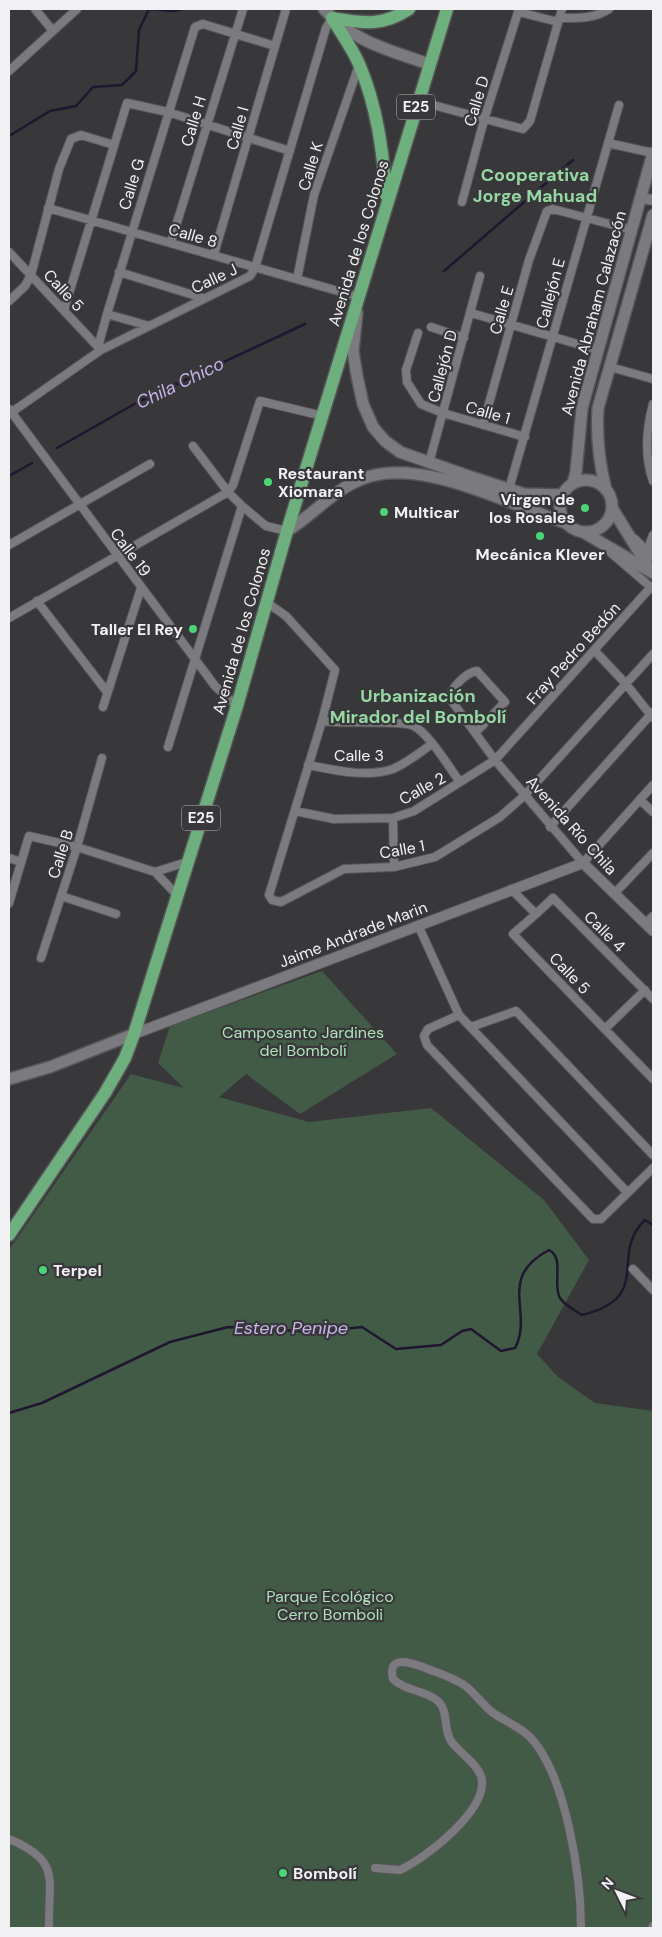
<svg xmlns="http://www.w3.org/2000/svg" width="662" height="1937" font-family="'DM Sans',sans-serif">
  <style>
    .green { fill: #425b47 }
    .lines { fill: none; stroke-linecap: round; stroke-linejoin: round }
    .stream { stroke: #1f162f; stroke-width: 2.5 }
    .minor-casing { stroke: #565558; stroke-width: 10 }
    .tertiary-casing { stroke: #565558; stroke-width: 12 }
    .secondary-casing { stroke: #565558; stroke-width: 14 }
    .trunk-casing { stroke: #565558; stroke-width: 15 }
    .minor { stroke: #7b7a7e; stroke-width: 8 }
    .tertiary { stroke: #7b7a7e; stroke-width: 10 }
    .secondary { stroke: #7b7a7e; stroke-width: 11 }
    .trunk { stroke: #6eaf7e; stroke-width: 12 }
    .poi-dot { fill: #4ad677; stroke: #38373a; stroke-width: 2 }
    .labels { text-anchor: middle; stroke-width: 4.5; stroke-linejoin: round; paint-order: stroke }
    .shield { fill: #38373a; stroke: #bab8bc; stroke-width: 1 }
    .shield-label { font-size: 15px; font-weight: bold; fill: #f1f0f3 }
    .street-label { font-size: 16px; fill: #f1f0f3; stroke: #38373a }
    .poi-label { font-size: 16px; font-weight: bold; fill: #f1f0f3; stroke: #38373a; text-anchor: start }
    .park-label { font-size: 16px; fill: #ade1b8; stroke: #38373a }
    .neighbourhood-label { font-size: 18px; font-weight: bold; fill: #95d8a3; stroke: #38373a }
    .water-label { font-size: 18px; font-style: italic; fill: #c5b3ea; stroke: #38373a }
  </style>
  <rect width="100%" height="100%" fill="#38373a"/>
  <!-- green -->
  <path class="green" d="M322 971 397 1054 300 1114 246 1074 219 1097 309 1122 431 1108 544 1200 589 1260 537 1354 558 1377 595 1403 653 1411V1928H9V1250L131 1074 184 1088 158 1063 170 1026Z"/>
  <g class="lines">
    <!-- stream -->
    <path class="stream" d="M9 136 50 111 76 106 93 87 122 85 136 71 139 30 149 9 174 11 182 9
      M444 271 573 160
      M57 448 138 402 305 324
      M9 476 32 463
      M9 1413 42 1403 170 1342 228 1327 315 1332 362 1327 396 1349 441 1345 462 1331 471 1329 501 1351 515 1348C534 1312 496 1278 549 1250 565 1258 552 1284 560 1298 565 1306 575 1310 582 1315 655 1297 608 1255 645 1220L653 1225"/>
    <defs>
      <path id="minor" d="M35 9 53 31
        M519 12 558 22
        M559 18C577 18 594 19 609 9
        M9 71 77 9
        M418 101 523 129 530 121 562 9
        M608 143 653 153
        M462 202 484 120 519 9
        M48 208 359 297
        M171 242 243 9
        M9 252 98 347
        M214 254 286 9
        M119 272 203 298
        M297 279 314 195 359 65
        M9 301 25 286 31 275 59 169 71 139 81 135 114 145
        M64 310 127 103 168 112 290 151
        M471 313 598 350
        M107 314 149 326
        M431 327 464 338
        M418 333 406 370 407 382 421 404 443 413 525 437
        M101 350 98 347 107 314 195 27 203 24 275 46
        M610 367 653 379
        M653 404C646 430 644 455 653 481
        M9 409 215 686 237 706
        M9 414 101 350 250 276 255 268 326 28 332 18
        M483 425 529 260 547 211 553 209 632 230
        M193 446 228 492 242 506 266 526 287 531
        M429 463 480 276
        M509 489 619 105
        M635 539 653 557
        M9 545 150 464
        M647 551 653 535
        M611 553 653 589
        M37 601 107 692
        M266 602 286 616 335 670 322 721 269 895 272 900 281 902 344 869 394 867 435 857 500 817 525 795 653 654
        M9 618 228 492 233 485 260 401 323 416
        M594 650 626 684 653 718
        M103 707 141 588
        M322 721C341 724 403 720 414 726 430 735 448 766 460 782
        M476 732 505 702 477 671C467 672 448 689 451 700L495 760 583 863 653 785
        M168 747 242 506
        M308 765C334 770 367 778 393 769 407 763 419 753 432 744
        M640 800 653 812
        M295 811 334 819 393 818 414 811 495 760 651 587
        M393 818 394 867
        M550 827 653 712
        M9 858 21 862
        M155 872 177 895
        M511 889 536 914 513 934 653 1079
        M614 894 653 853
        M61 896 116 914
        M9 903 29 836 77 847 155 872 187 862
        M536 914 553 898 653 999
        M645 924 653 916
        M418 925 459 1015 627 1192
        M41 958 77 847 102 758
        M459 1015 428 1029 424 1036 427 1045 593 1219H601L653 1168
        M471 1027 516 1011 653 1155
        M605 1029 645 990
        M633 1269 653 1290
        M9 1839C62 1861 48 1879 49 1928
        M375 1868 400 1870C426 1858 491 1808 481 1776 476 1762 459 1753 451 1741 443 1729 449 1712 438 1701 425 1690 405 1691 393 1679 387 1655 409 1662 423 1667 437 1673 456 1678 468 1688 476 1695 483 1705 492 1712 504 1721 519 1726 530 1737 566 1775 581 1876 581 1928
        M652 1928 653 1926"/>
      <path id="tertiary" d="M641 198 653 200
        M134 1034 583 863 653 931"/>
      <path id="secondary" d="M324 9C351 41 391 51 429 64
        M357 313 353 351 357 376 363 404 373 427 385 441 400 452 471 477 524 494 562 495
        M560 506a26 26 0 1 1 52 0a26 26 0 1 1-52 0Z
        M573 483 576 472 582 408 653 153
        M606 490C599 462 596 438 598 408L653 215
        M612 508 649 568
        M287 531C313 515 333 490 362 479 418 455 510 505 566 523
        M583 532 653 573
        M9 1079 50 1067 134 1034"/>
      <path id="trunk" d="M332 18C341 33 352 48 359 64 377 106 383 151 386 195
        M332 18C363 23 382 27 409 9
        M9 1235 105 1093 125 1058 134 1034 237 706 287 531 447 9"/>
    </defs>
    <!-- minor casing -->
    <use href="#minor" class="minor-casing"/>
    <!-- tertiary casing -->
    <use href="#tertiary" class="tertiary-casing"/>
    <!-- secondary casing -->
    <use href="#secondary" class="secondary-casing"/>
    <!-- trunk casing -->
    <use href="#trunk" class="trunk-casing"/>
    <!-- minor -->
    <use href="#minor" class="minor"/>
    <!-- tertiary -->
    <use href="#tertiary" class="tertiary"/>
    <!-- secondary -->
    <use href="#secondary" class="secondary"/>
    <!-- trunk -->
    <use href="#trunk" class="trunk"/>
  </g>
  <!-- markers -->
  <g class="poi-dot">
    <circle cx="268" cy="482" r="5"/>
    <circle cx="585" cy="508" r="5"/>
    <circle cx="384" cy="512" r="5"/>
    <circle cx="540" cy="536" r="5"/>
    <circle cx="193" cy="629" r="5"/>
    <circle cx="43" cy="1270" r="5"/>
    <circle cx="283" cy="1873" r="5"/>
  </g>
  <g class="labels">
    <!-- shield labels -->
    <g class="shield">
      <rect x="397" y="94.5" width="38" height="25" rx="4"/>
      <rect x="182" y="805.5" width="38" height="25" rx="4"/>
    </g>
    <g class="shield-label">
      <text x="416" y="112">E25</text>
      <text x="201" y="823">E25</text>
    </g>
    <!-- street labels -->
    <g class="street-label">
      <text transform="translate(476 101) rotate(-73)" y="6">Calle D</text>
      <text transform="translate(193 121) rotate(-73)" y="6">Calle H</text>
      <text transform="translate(237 128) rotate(-74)" y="6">Calle I</text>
      <text transform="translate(310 166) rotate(-73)" y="6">Calle K</text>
      <text transform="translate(131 184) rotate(-73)" y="6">Calle G</text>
      <text transform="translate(193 235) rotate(16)" y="6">Calle 8</text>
      <text transform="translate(358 243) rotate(-73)" y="6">Avenida de los Colonos</text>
      <text transform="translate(214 278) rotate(-25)" y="6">Calle J</text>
      <text transform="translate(64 290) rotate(47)" y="6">Calle 5</text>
      <text transform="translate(550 293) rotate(-75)" y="6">Callejón E</text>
      <text transform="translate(501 310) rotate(-74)" y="6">Calle E</text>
      <text transform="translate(593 313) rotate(-75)" y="6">Avenida Abraham Calazacón</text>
      <text transform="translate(442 366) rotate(-75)" y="6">Callejón D</text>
      <text transform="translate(488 412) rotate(16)" y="6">Calle 1</text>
      <text transform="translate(131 552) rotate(53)" y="6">Calle 19</text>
      <text transform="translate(241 631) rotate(-74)" y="6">Avenida de los Colonos</text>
      <text transform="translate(573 653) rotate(-48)" y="6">Fray Pedro Bedón</text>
      <text x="359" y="761">Calle 3</text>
      <text transform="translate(422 788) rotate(-29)" y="6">Calle 2</text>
      <text transform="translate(572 825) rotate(48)" y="6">Avenida Río Chila</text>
      <text transform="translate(402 849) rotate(-10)" y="6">Calle 1</text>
      <text transform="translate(60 854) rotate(-72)" y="6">Calle B</text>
      <text transform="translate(605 931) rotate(45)" y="6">Calle 4</text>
      <text transform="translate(353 934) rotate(-21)" y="6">Jaime Andrade Marin</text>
      <text transform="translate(570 973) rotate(46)" y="6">Calle 5</text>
    </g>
    <!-- poi labels -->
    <g class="poi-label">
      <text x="278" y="479">Restaurant<tspan x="278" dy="18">Xiomara</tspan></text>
      <text x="575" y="505" text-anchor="end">Virgen de<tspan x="575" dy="18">los Rosales</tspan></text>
      <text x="394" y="518">Multicar</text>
      <text x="540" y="560" text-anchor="middle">Mecánica Klever</text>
      <text x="183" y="635" text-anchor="end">Taller El Rey</text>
      <text x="53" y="1276">Terpel</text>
      <text x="293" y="1879">Bombolí</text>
    </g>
    <!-- park labels -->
    <g class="park-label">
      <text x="303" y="1038">Camposanto Jardines<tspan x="303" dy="18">del Bombolí</tspan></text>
      <text x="330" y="1602">Parque Ecológico<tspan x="330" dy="18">Cerro Bomboli</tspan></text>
    </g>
    <!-- neighbourhood labels -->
    <g class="neighbourhood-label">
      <text x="535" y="181">Cooperativa<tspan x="535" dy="21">Jorge Mahuad</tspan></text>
      <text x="418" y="702">Urbanización<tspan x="418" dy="21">Mirador del Bombolí</tspan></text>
    </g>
    <!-- water labels -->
    <g class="water-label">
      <text transform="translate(180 383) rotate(-26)" y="6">Chila Chico</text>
      <text x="291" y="1334">Estero Penipe</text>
    </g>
  </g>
  <!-- border -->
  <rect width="662" height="1937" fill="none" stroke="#f1f0f3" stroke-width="20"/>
  <!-- north arrow -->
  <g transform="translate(617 1892) rotate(312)" stroke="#38373a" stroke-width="4" paint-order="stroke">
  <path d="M0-4L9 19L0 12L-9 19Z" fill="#f1f0f3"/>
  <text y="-8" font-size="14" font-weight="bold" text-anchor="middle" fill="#f1f0f3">N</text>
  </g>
</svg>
